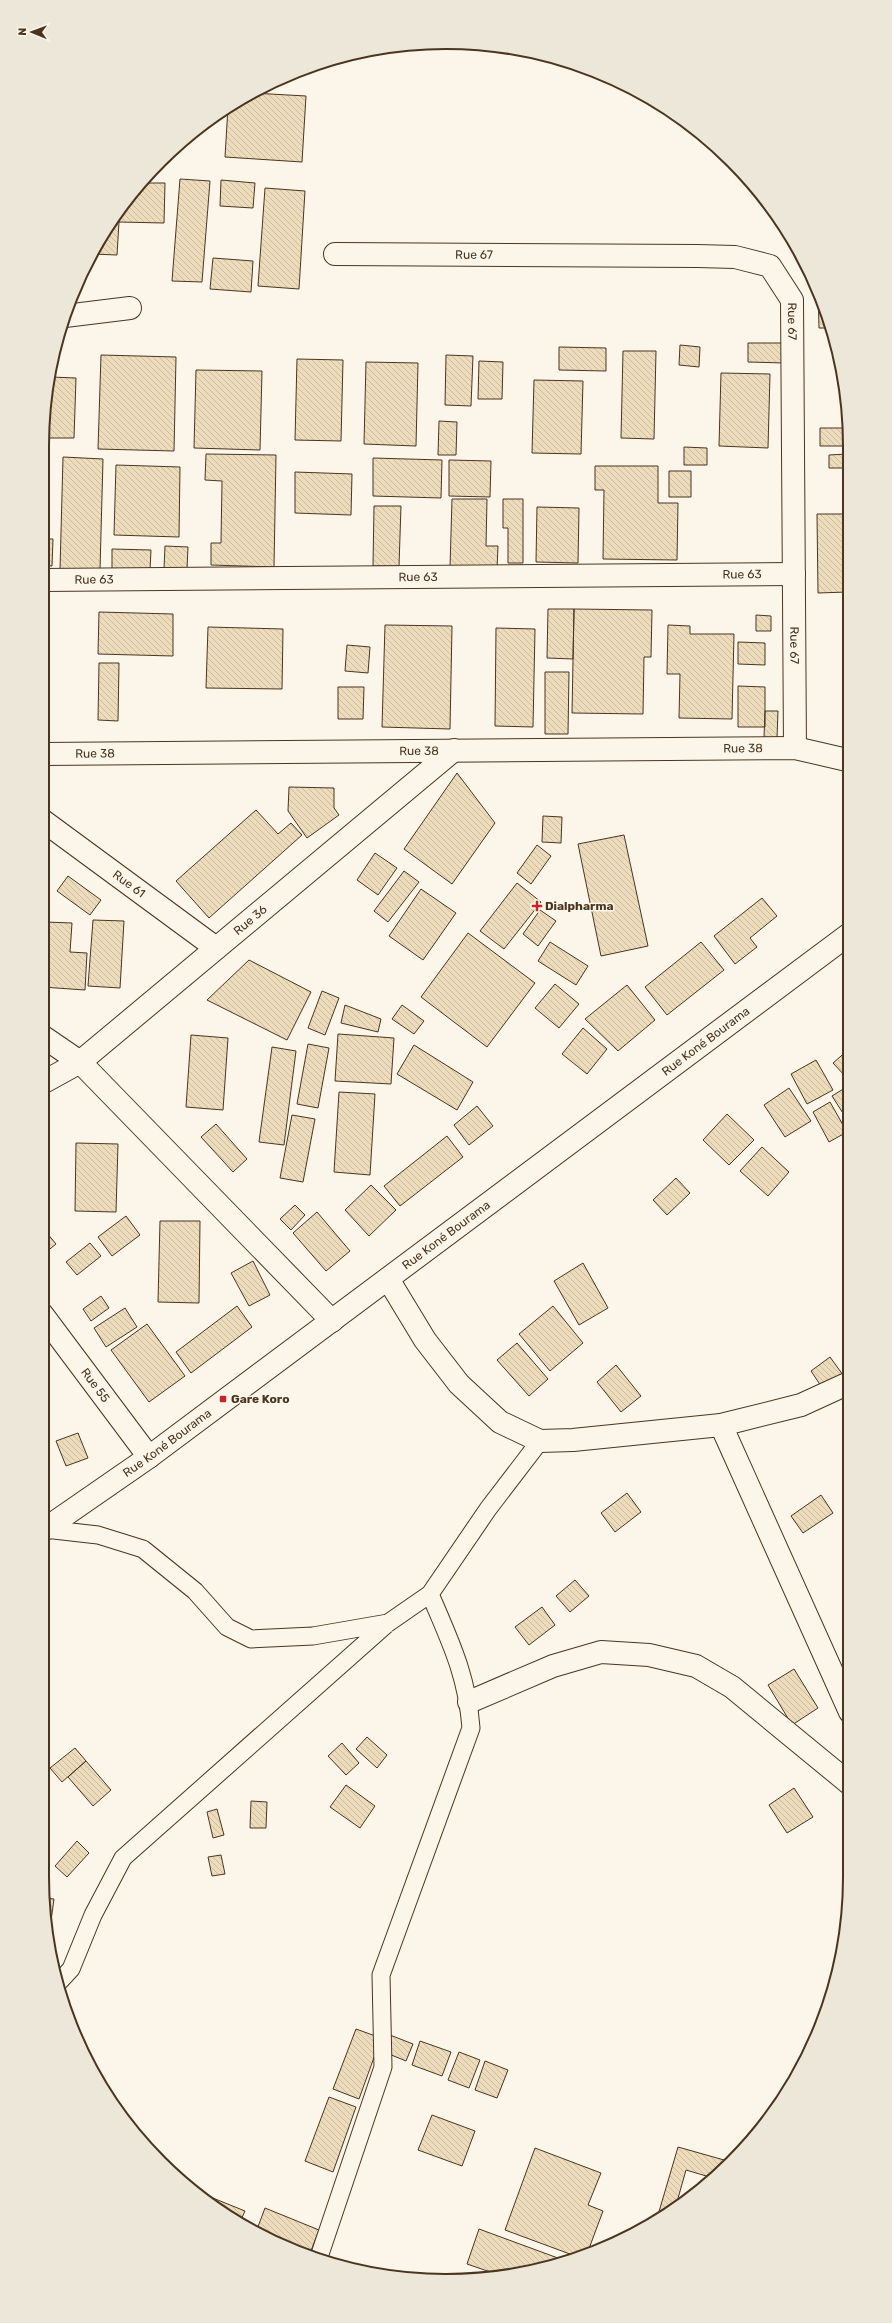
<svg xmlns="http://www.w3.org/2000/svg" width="892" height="2323" font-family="Rubik,sans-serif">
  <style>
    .building { fill: url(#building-back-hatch); stroke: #4a3520 }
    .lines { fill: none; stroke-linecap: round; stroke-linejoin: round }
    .lane-casing { stroke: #4a3520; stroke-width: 19 }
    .street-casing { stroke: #4a3520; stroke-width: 24 }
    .highway-casing { stroke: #4a3520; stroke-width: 24 }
    .lane { stroke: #fbf6e9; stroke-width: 17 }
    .street { stroke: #fbf6e9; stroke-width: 22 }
    .highway { stroke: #fbf6e9; stroke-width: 22 }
    .poi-dot { fill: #c62828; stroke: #fbf6e9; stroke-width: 1.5 }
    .labels { text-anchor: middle; stroke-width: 3; stroke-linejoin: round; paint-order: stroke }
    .street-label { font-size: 12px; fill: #4a3520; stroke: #fbf6e9 }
    .poi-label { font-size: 12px; font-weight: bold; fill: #4a3520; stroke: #fbf6e9; text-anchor: start }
    .rim { fill: none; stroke: #4a3520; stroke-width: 2 }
  </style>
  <defs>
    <pattern id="building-back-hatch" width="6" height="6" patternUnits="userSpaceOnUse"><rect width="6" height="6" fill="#ecdcbc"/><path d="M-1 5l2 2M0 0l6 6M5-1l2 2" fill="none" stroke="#ccbda1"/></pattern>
  </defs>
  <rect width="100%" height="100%" fill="#fbf6e9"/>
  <!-- building -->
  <path class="building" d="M252 93 306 96 302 162 225 157 228 107Z
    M180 179 210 181 202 282 172 281Z
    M221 180 255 183 253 208 220 206Z
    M142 183H165L164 223 119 222 117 255 92 254 126 200Z
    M265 188 305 191 299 289 258 286Z
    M213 258 253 261 251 292 210 289Z
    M818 290 819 291 829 328H819Z
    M748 343H785V363L748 362Z
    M680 345 700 347 699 367 679 365Z
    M559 347 606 348V371L559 370Z
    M623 351H656L654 439 621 438Z
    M101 355 176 357 174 451 98 449Z
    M446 355 473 356 471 406 445 405Z
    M297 359 343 360 341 441 295 440Z
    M479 361 503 362 502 399H478Z
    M366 362 418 363 416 446 364 444Z
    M196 370 262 371 260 450 194 448Z
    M721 373 770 374 768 448 719 446Z
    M51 377 76 378 74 438H43Z
    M534 380 583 381 581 454 532 453Z
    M439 421 457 422 456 455H438Z
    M820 428H847V446H820Z
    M684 447 707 448V465H684Z
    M206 454 276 455 274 567 211 565V543H221L222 481 205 480Z
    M847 454V468H829V455Z
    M63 457 103 459 100 570H60Z
    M373 458 442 460 441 498 373 496Z
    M449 460 491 461 490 497 449 496Z
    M116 465 180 467 179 537 114 535Z
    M595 466H658V503H678L677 560 603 559 604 490H595Z
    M669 471H691V497H669Z
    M295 472 352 474 351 515 295 513Z
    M452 499H487L486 546H498L497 569 450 568Z
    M503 499H523V563H508V528H503Z
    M374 506H401L399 566H373Z
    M537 507 579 508 578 563 536 562Z
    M817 514H847V592L818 593Z
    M42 539H53L52 566 42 565Z
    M165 546 188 547 187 569H164Z
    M112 549 151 550 150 570 112 569Z
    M548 609H574L573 659 547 658Z
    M574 609 652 610 651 657H644L643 714 572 713Z
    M99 612 173 614V656L98 654Z
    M756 615 771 616V631H756Z
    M385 625 452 626 450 729 382 727Z
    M668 625 690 626V634H734L732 719 679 718 680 674H667Z
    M208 627 283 629 282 689 206 688Z
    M496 628 535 629 533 727 495 726Z
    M738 642 765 643V665L738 664Z
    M347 645 370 647 368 673 345 671Z
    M99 663H119L118 721 98 720Z
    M545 672H569L568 734H545Z
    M738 686 765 687V727H738Z
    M338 687H364L363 719H338Z
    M765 711H778L777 738H764Z
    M457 773 495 823 452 884 404 849Z
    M289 787 334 788V808L339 815 307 838 288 811Z
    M256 810 278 834 291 823 302 835 209 918 176 881Z
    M543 816 562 817 561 843 542 842Z
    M624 835 648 946 601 956 578 844Z
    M537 845 551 856 531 884 517 873Z
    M375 853 397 868 378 895 357 880Z
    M42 868 48 872 42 882Z
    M404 871 419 882 388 922 374 911Z
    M68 876 101 900 90 915 57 891Z
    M517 883 541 902 504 949 480 931Z
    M421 889 456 913 423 960 389 936Z
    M762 898 777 916 750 938 757 947 735 964 714 936Z
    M540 910 556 921 538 946 523 934Z
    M93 920 124 921 120 988 88 986Z
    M45 922 72 923 70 952 87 953 85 990 42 987Z
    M468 933 535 983 487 1047 421 997Z
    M550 942 588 966 576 985 538 961Z
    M701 942 724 970 667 1015 645 987Z
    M249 960 311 992 287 1040 207 1000Z
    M555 984 579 1004 559 1028 535 1008Z
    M627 985 655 1020 618 1051 585 1019Z
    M322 991 339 998 325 1035 308 1028Z
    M345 1005 381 1019 378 1032 341 1023Z
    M402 1005 424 1021 414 1034 392 1019Z
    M583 1028 607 1049 587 1074 562 1054Z
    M338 1034 394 1038 391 1084 335 1081Z
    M191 1035 228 1038 223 1110 186 1107Z
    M308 1044 329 1048 318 1108 297 1104Z
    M414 1045 473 1082 457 1110 397 1074Z
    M272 1047 296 1051 284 1145 259 1142Z
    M848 1050V1075L846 1077 833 1063Z
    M816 1060 833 1090 807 1104 791 1074Z
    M848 1086V1121L832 1096Z
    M789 1088 811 1121 785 1137 764 1105Z
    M339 1092 375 1094 370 1175 334 1172Z
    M830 1102 847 1132 829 1142 813 1112Z
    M477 1106 493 1126 469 1145 454 1125Z
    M727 1114 754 1140 729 1165 703 1140Z
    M292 1115 315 1119 303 1182 280 1178Z
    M216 1124 247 1159 233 1172 201 1137Z
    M447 1136 463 1157 400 1206 384 1186Z
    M76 1143 118 1144 116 1212 75 1211Z
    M762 1147 789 1172 768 1196 740 1171Z
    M676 1178 690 1193 667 1215 653 1200Z
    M371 1185 396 1210 369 1236 345 1210Z
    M295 1205 305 1215 291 1230 280 1219Z
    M317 1212 350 1251 326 1271 293 1233Z
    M126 1216 140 1235 112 1256 98 1237Z
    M160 1221H200L199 1303 158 1302Z
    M42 1227 56 1244 45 1253 42 1250Z
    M90 1243 101 1256 77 1275 66 1262Z
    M253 1261 270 1295 249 1306 231 1273Z
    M583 1263 608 1308 579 1325 554 1281Z
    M101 1296 109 1308 91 1321 83 1309Z
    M237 1306 252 1327 191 1373 176 1352Z
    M553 1306 583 1343 550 1371 519 1334Z
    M125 1308 137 1327 106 1347 94 1328Z
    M147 1324 185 1376 149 1402 111 1350Z
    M517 1343 548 1379 529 1396 497 1360Z
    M830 1357 843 1375 823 1389 811 1371Z
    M616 1365 641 1396 621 1412 597 1382Z
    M42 1368 47 1369 42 1405Z
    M78 1433 88 1458 66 1466 56 1441Z
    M627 1493 641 1512 615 1532 601 1513Z
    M821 1495 833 1513 803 1533 791 1516Z
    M575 1580 589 1596 570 1612 556 1596Z
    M542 1607 555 1625 529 1645 515 1627Z
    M794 1669 818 1708 792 1725 768 1685Z
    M367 1737 387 1755 377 1768 356 1749Z
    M342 1743 359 1763 346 1775 328 1756Z
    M75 1748 86 1761 62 1782 50 1768Z
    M86 1761 111 1790 93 1806 68 1777Z
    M346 1785 375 1806 360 1828 330 1807Z
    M794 1788 813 1817 787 1833 769 1805Z
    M251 1801 267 1802 266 1828H250Z
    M217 1809 224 1835 213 1838 207 1812Z
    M77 1841 89 1853 67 1877 55 1866Z
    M221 1855 225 1874 212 1876 208 1857Z
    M44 1898 54 1899 48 1943Z
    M356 2029 381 2038 359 2099 333 2089Z
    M390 2035 413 2044 406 2061 384 2052Z
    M420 2041 451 2052 442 2076 412 2065Z
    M459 2052 480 2060 469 2088 448 2080Z
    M485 2061 508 2070 497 2098 475 2090Z
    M329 2097 356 2107 333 2172 305 2161Z
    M432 2115 475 2131 462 2166 418 2150Z
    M678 2147 724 2160 721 2172 713 2178 686 2170 675 2209 664 2216 658 2215Z
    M535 2148 601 2173 588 2205 603 2211 587 2254 578 2257 505 2230Z
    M193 2190 245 2211 239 2224Z
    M265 2208 319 2230 309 2256 256 2232Z
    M479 2229 566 2261 525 2273 502 2276 467 2264Z"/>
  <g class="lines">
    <defs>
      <path id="lane" d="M45 1529 98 1535 143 1549 195 1591 227 1627 251 1639 313 1636 388 1623
        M57 1984 71 1969 93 1915 123 1858 388 1623 430 1594
        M318 2260 383 2067 381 1975 471 1728C467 1675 450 1641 430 1594L488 1509 540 1441"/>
      <g id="street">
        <path id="s1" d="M335 254 697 256 735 257 770 266 792 300 795 748"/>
        <path d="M65 316 130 308"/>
        <path id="s2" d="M42 580 794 574"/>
        <path id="s3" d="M42 754 795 748 847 760"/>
        <path id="s4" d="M42 820 216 948"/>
        <path d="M42 1036 80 1062 332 1321"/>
        <path id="s5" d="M42 1083 80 1062 454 750"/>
        <path d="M388 1279 425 1340 459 1384 500 1422 540 1441 573 1440 721 1425 801 1405 849 1383"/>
        <path id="s6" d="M42 1314 149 1457"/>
        <path d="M721 1425 850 1712"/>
        <path d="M469 1702 553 1666 601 1652 649 1655 696 1666 732 1687 850 1784"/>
      </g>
      <g id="highway">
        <path id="s7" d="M42 1531 149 1457 848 935"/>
      </g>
    </defs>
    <!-- lane casing -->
    <use href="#lane" class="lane-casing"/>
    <!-- street casing -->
    <use href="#street" class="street-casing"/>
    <!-- highway casing -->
    <use href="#highway" class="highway-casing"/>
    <!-- lane -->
    <use href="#lane" class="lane"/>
    <!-- street -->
    <use href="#street" class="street"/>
    <!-- highway -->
    <use href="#highway" class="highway"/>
  </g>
  <!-- markers -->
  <g class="poi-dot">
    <path d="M535 900h4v4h4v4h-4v4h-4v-4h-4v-4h4z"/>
    <rect x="219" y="1395" width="8" height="8" rx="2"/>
  </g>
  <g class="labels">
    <!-- street labels -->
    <g class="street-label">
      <text dy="4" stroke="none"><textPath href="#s1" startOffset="139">Rue 67</textPath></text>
      <text dy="4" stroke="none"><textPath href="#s1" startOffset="498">Rue 67</textPath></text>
      <text dy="4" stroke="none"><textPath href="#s2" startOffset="700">Rue 63</textPath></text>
      <text dy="4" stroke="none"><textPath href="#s2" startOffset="376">Rue 63</textPath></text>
      <text dy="4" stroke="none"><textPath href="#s2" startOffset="52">Rue 63</textPath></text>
      <text dy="4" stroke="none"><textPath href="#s1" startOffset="822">Rue 67</textPath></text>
      <text dy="4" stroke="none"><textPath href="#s3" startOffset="701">Rue 38</textPath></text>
      <text dy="4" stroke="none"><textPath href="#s3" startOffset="377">Rue 38</textPath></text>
      <text dy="4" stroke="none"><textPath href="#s3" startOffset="53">Rue 38</textPath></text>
      <text dy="4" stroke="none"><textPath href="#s4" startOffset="108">Rue 61</textPath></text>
      <text dy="4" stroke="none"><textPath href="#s5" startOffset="265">Rue 36</textPath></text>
      <text dy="4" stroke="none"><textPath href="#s7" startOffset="825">Rue Koné Bourama</textPath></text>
      <text dy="4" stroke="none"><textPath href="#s7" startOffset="501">Rue Koné Bourama</textPath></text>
      <text dy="4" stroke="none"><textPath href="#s6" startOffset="89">Rue 55</textPath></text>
      <text dy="4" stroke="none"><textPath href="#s7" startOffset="153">Rue Koné Bourama</textPath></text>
    </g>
    <!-- poi labels -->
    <g class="poi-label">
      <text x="545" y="910">Dialpharma</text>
      <text x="231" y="1403">Gare Koro</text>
    </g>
  </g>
  <!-- crop -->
  <path d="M0 0H892V2323H0ZM446 49H446A397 397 0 0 1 843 446V1877A397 397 0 0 1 446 2274H446A397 397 0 0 1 49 1877V446A397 397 0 0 1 446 49Z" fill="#ede7d9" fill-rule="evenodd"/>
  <path class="rim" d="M446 49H446A397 397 0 0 1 843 446V1877A397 397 0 0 1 446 2274H446A397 397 0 0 1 49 1877V446A397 397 0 0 1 446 49Z"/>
  <!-- north arrow -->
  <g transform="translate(32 32) rotate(271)" stroke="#fbf6e9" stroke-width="3" paint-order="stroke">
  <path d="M0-3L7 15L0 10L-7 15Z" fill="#4a3520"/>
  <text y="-6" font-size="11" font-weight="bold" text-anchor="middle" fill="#4a3520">N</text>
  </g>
</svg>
